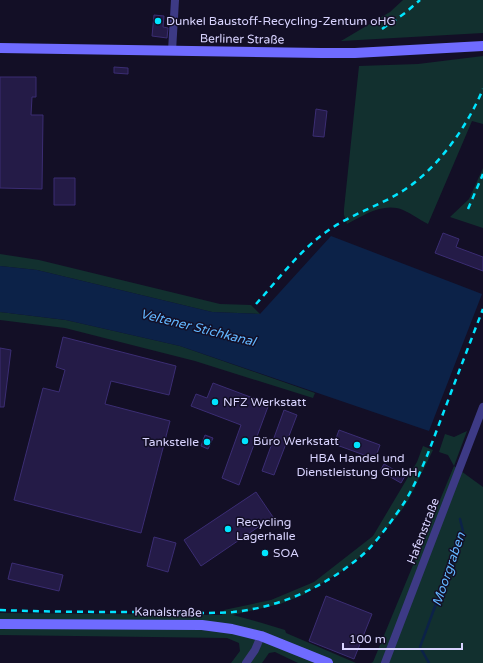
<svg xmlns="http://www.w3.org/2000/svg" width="483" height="663" font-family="'Varela Round',sans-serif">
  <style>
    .green { fill: #12302f }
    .water { fill: #0c2248 }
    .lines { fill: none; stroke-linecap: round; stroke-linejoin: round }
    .stream { stroke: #0c2248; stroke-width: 2.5 }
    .building { fill: #241b47; stroke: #3b2d73 }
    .street { stroke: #3d3a85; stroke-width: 8 }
    .secondary { stroke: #6f6bff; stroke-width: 10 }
    .rail { stroke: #00e5ff; stroke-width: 2.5; stroke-dasharray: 6 5; stroke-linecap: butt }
    .poi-dot { fill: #00e5ff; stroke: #130f26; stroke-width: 1.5 }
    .labels { text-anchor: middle; stroke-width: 3; stroke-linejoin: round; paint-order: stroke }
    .poi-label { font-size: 12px; fill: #d9d4ff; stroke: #130f26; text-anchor: start }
    .street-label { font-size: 12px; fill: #d9d4ff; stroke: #130f26 }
    .water-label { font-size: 13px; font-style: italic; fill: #62b6ff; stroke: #130f26 }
  </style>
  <rect width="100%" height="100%" fill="#130f26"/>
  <!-- green -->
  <path class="green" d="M403 0H483V33L341 41 390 12Z
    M483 56V124L472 121 428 224C420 220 412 214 403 210 384 202 364 215 347 224L344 215V209L359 66 418 64Z
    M483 168V228L450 217 469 199Z
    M0 254 39 260 220 304 251 305 260 314 212 312 37 270 0 266Z
    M0 312 66 320 180 346 315 393 313 398 195 361 65 328 0 320Z
    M467 431 454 466 483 487V663H371L373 662 454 466 448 455 439 452 445 434 454 437Z
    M423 446 433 450 409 499 399 514 370 548 347 568 303 595 280 604 233 615 262 623 285 630 286 633 356 663H298L275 652 269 653 262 663H231L240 651 239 643 227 638 0 635V613L222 615 224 610 271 600 314 582 373 536 417 462Z"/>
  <!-- water -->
  <path class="water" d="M331 236 482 294 429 431 180 346 66 320 0 312V266L37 270 212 312 260 314Z"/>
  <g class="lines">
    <!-- stream -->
    <path class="stream" d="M429 663 420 647 463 531 460 519"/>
  </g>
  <!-- building -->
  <path class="building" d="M154 15 164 16 163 27 168 28 167 38 152 36Z
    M114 67 128 68V74L114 73Z
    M0 77H36V97H32L31 115H43L42 189 0 188Z
    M316 109 327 111 324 137 313 136Z
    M54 178H75V205H54Z
    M443 233 459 239 456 247 483 257V271L435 253Z
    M63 337 176 366 169 395 111 381 105 404 170 421 141 533 14 500 43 388 59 392 65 370 56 367Z
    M0 348 11 350 4 407H0Z
    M213 383 269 404 239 485 222 478 241 425 191 406 196 394 207 398Z
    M284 410 297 415 274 475 262 471Z
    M339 430 380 445 375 459 334 444Z
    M205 435 213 438 208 449 201 446Z
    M384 464 405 476 401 483 380 471Z
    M256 492 273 517 201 566 184 540Z
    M154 537 176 543 168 572 147 566Z
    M12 563 63 575 59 591 8 579Z
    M326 596 372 614 354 659 309 641Z"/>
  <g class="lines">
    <!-- street -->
    <path class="street" d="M172 51 175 0
      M246 663 255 650 261 636
      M385 663 483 407"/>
    <!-- secondary -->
    <path class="secondary" d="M0 48 321 53H355L483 46
      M0 624 202 625 232 629 261 636 328 663"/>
    <!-- rail -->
    <path class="rail" d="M382 29 405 13 420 0
      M468 209 483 174
      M256 304C277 281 300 250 326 232 349 215 377 207 401 192 437 170 467 127 483 89
      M0 610C50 612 101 612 151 612 178 612 206 614 233 612 283 607 331 584 368 550 380 537 394 518 404 503 420 477 430 448 441 419 455 382 469 345 483 309"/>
  </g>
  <!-- markers -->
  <g class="poi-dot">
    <circle cx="158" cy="21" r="4"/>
    <circle cx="215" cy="402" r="4"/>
    <circle cx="245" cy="441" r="4"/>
    <circle cx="207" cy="442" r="4"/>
    <circle cx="357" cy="445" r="4"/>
    <circle cx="228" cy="529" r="4"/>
    <circle cx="265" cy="553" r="4"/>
  </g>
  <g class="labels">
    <!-- poi labels -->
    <g class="poi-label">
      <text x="166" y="25">Dunkel Baustoff-Recycling-Zentum oHG</text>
      <text x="223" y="406">NFZ Werkstatt</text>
      <text x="253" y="445">Büro Werkstatt</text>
      <text x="199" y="446" text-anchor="end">Tankstelle</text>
      <text x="357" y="462" text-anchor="middle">HBA Handel und<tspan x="357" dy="14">Dienstleistung GmbH</tspan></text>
      <text x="236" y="526">Recycling<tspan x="236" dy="14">Lagerhalle</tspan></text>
      <text x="273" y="557">SOA</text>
    </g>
    <!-- street labels -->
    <g class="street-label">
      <text transform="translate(242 39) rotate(1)" y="4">Berliner Straße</text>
      <text transform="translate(423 531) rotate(-69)" y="4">Hafenstraße</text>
      <text transform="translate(168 612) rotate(1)" y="4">Kanalstraße</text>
    </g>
    <!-- water labels -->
    <g class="water-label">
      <text transform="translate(198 327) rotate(14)" y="5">Veltener Stichkanal</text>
      <text transform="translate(448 569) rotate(-71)" y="5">Moorgraben</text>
    </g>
  </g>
  <!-- scale -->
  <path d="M343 643v6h119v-6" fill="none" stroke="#d9d4ff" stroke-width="2"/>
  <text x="349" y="643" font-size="12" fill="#d9d4ff" stroke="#130f26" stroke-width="3" paint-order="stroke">100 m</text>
</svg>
